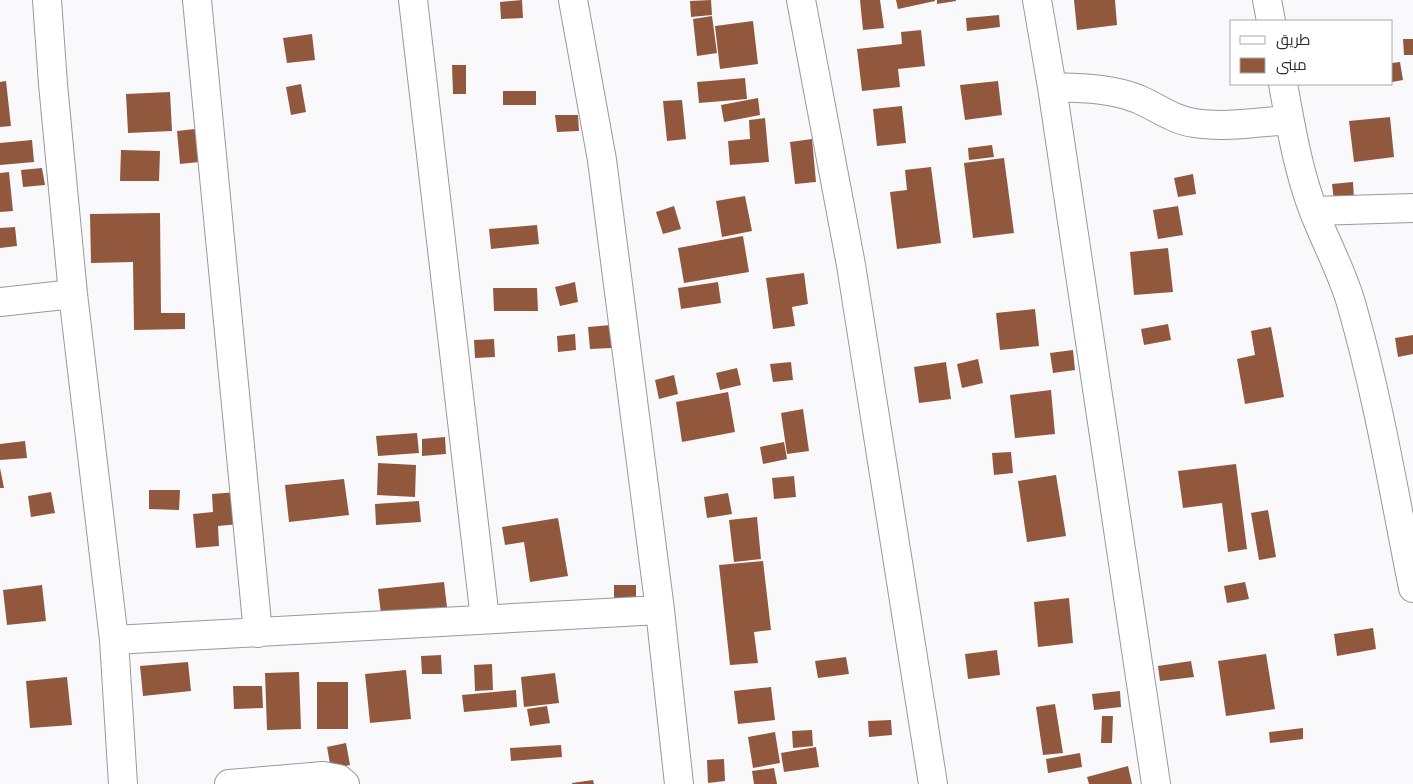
<svg xmlns="http://www.w3.org/2000/svg" width="1413" height="784" font-family="Overpass,Cairo,sans-serif">
  <style>
    .building { fill: #91583d }
    .lines { fill: none; stroke-linecap: round; stroke-linejoin: round }
    .street-casing { stroke: #99999c; stroke-width: 30 }
    .street { stroke: #fff; stroke-width: 28 }
  </style>
  <rect width="100%" height="100%" fill="#f9f9fc"/>
  <!-- building -->
  <path class="building" d="M522 0 523 18 501 19 500 2Z
    M711 0 712 15 691 17 690 1Z
    M860 0H880L884 28 863 30Z
    M896 0H935V1L898 9Z
    M937 0H956V1L937 4Z
    M1074 0H1115L1117 25 1077 30Z
    M999 15 1000 27 967 31 966 18Z
    M712 16 717 53 697 56 693 19Z
    M753 21 758 64 720 69 715 26Z
    M921 30 925 66 898 69 900 87 862 91 857 49 902 44 901 32Z
    M312 34 315 60 287 63 283 38Z
    M1403 39H1413V55H1404Z
    M1400 62 1403 80 1392 82V63Z
    M452 65H466V94H453Z
    M745 78 747 99 699 103 697 82Z
    M6 81 11 126 0 127V82Z
    M998 81 1002 115 965 120 960 85Z
    M301 84 306 112 291 115 286 87Z
    M503 91H536V105H503Z
    M170 92 172 131 128 133 126 94Z
    M758 98 760 115 724 122 721 105Z
    M682 100 686 139 667 141 663 101Z
    M902 106 906 143 877 146 873 109Z
    M555 115H578L579 131 557 132Z
    M1390 117 1394 157 1354 162 1349 121Z
    M765 118 769 162 730 165 728 141 750 139 749 120Z
    M195 129 199 162 180 164 177 131Z
    M812 139 816 182 795 184 790 142Z
    M32 140 34 162 0 165V143Z
    M992 145 994 157 969 160 968 148Z
    M121 150 160 151 159 181H120Z
    M1004 158 1014 233 973 238 964 163Z
    M931 167 941 243 897 249 890 192 907 190 905 170Z
    M42 168 45 185 23 187 21 170Z
    M9 172 13 211 0 212V173Z
    M1193 174 1196 194 1178 197 1174 178Z
    M1353 182 1354 199 1334 201 1332 184Z
    M745 196 752 231 722 237 716 201Z
    M674 206 681 229 663 234 656 212Z
    M1178 206 1183 235 1158 239 1153 210Z
    M160 213 161 313H185V329L134 330 133 262 91 263 90 214Z
    M537 225 539 244 491 249 489 229Z
    M15 227 17 246 0 248V228Z
    M743 236 749 272 684 283 678 248Z
    M1168 248 1173 292 1134 295 1130 252Z
    M804 273 808 304 792 307 795 326 773 329 766 278Z
    M575 282 578 302 560 306 555 287Z
    M718 282 721 303 681 309 678 288Z
    M493 288H537L538 311H494Z
    M1035 309 1039 346 1000 350 996 313Z
    M1168 324 1171 340 1144 345 1141 329Z
    M611 325 612 348 590 349 588 327Z
    M1271 327 1284 397 1245 404 1237 359 1255 355 1251 331Z
    M575 334 576 350 558 352 557 336Z
    M1413 335V354L1398 357 1395 338Z
    M494 339 495 357 475 358 474 340Z
    M1073 350 1075 370 1053 373 1050 353Z
    M978 359 983 383 962 388 957 364Z
    M791 362 793 380 773 382 770 364Z
    M946 362 951 399 919 403 914 367Z
    M737 368 741 385 720 390 716 373Z
    M674 375 678 394 659 399 655 380Z
    M1051 390 1055 434 1015 438 1010 395Z
    M728 392 735 432 682 442 676 402Z
    M803 409 809 451 787 454 781 413Z
    M417 433 419 453 378 456 376 436Z
    M445 437 446 454 422 456V439Z
    M25 441 27 458 0 460V444Z
    M784 442 787 459 763 464 760 447Z
    M1011 452 1013 473 994 475 992 453Z
    M378 463 416 465 415 497 377 495Z
    M1236 464 1247 549 1228 552 1222 503 1183 508 1178 471Z
    M0 468 4 488H0Z
    M1056 475 1066 536 1027 542 1018 481Z
    M794 476 796 497 774 499 772 478Z
    M344 479 349 515 289 522 285 485Z
    M149 490H180L179 510 149 509Z
    M51 492 55 513 31 517 28 496Z
    M237 492 240 524 218 526 219 546 196 548 193 514 213 512 212 494Z
    M728 493 732 514 707 518 704 497Z
    M419 501 421 522 376 525 375 504Z
    M1268 510 1276 557 1259 560 1251 513Z
    M757 517 761 559 734 562 729 520Z
    M558 518 568 576 530 582 524 542 505 545 502 527Z
    M763 561 771 630 754 632 758 663 730 665 719 565Z
    M444 582 447 607 381 614 378 589Z
    M1245 582 1249 599 1227 603 1224 586Z
    M42 585 46 621 7 625 3 590Z
    M614 585H636V604L614 603Z
    M1069 598 1073 643 1038 647 1034 602Z
    M1373 628 1376 649 1337 656 1334 634Z
    M997 650 1000 675 968 679 965 654Z
    M1266 654 1275 709 1226 716 1218 661Z
    M441 655 442 674H422L421 656Z
    M846 657 849 674 818 678 815 661Z
    M1191 661 1194 677 1160 681 1158 666Z
    M188 662 191 691 143 696 140 666Z
    M492 664 493 690 475 691 474 665Z
    M406 670 411 719 370 723 365 674Z
    M299 672 301 729 267 730 265 673Z
    M555 673 559 703 524 707 521 677Z
    M67 677 72 725 30 728 26 681Z
    M317 682H348V729H317Z
    M233 686H262L263 708 234 709Z
    M771 687 775 720 738 724 734 691Z
    M516 690 517 707 464 712 462 695Z
    M1120 691 1121 707 1094 710 1092 694Z
    M1055 704 1063 753 1043 755 1036 707Z
    M547 706 550 723 530 726 527 709Z
    M1102 716H1113L1112 743H1101Z
    M891 720 892 735 869 737 868 721Z
    M1303 728V739L1270 743 1269 732Z
    M812 730 813 746 793 748 792 731Z
    M775 732 780 763 753 768 748 737Z
    M346 743 350 765 331 769 327 747Z
    M561 745 562 757 511 761 510 748Z
    M816 747 819 767 784 772 781 753Z
    M1080 753 1082 767 1048 773 1046 759Z
    M724 759 725 781 708 783 707 760Z
    M1128 766 1132 784H1089L1087 777Z
    M774 768 777 784H754L752 771Z
    M593 780 594 784H572V783Z"/>
  <g class="lines">
    <defs>
      <path id="street" d="M47 0 53 84 73 294 114 640 123 784
        M197 0 258 633
        M413 0 485 619
        M573 0 602 160 660 610 679 784
        M801 0 851 265 933 784
        M1037 0 1052 87 1156 784
        M1267 0 1271 21
        M1283 84C1291 127 1298 171 1314 212 1326 243 1342 272 1351 303 1378 396 1394 493 1413 588
        M1052 87C1082 88 1110 88 1138 99 1157 107 1173 120 1194 123 1225 128 1259 122 1289 120
        M1314 211 1413 208
        M0 302 73 294
        M114 640 660 610
        M229 784 323 776 339 779 345 784"/>
    </defs>
    <!-- street casing -->
    <use href="#street" class="street-casing"/>
    <!-- street -->
    <use href="#street" class="street"/>
  </g>
  <!-- legend -->
  <rect x="1230" y="20" width="162" height="65" fill="#ffffff" stroke="#aaaaab"/>
  <rect x="1240" y="36" width="25" height="8" fill="#ffffff" stroke="#aaaaab"/>
  <text x="1276" y="45" font-size="15" fill="#2b2b2c">طريق</text>
  <rect x="1240" y="58" width="25" height="15" fill="#91583d" stroke="#aaaaab"/>
  <text x="1276" y="70" font-size="15" fill="#2b2b2c">مبنى</text>
</svg>
